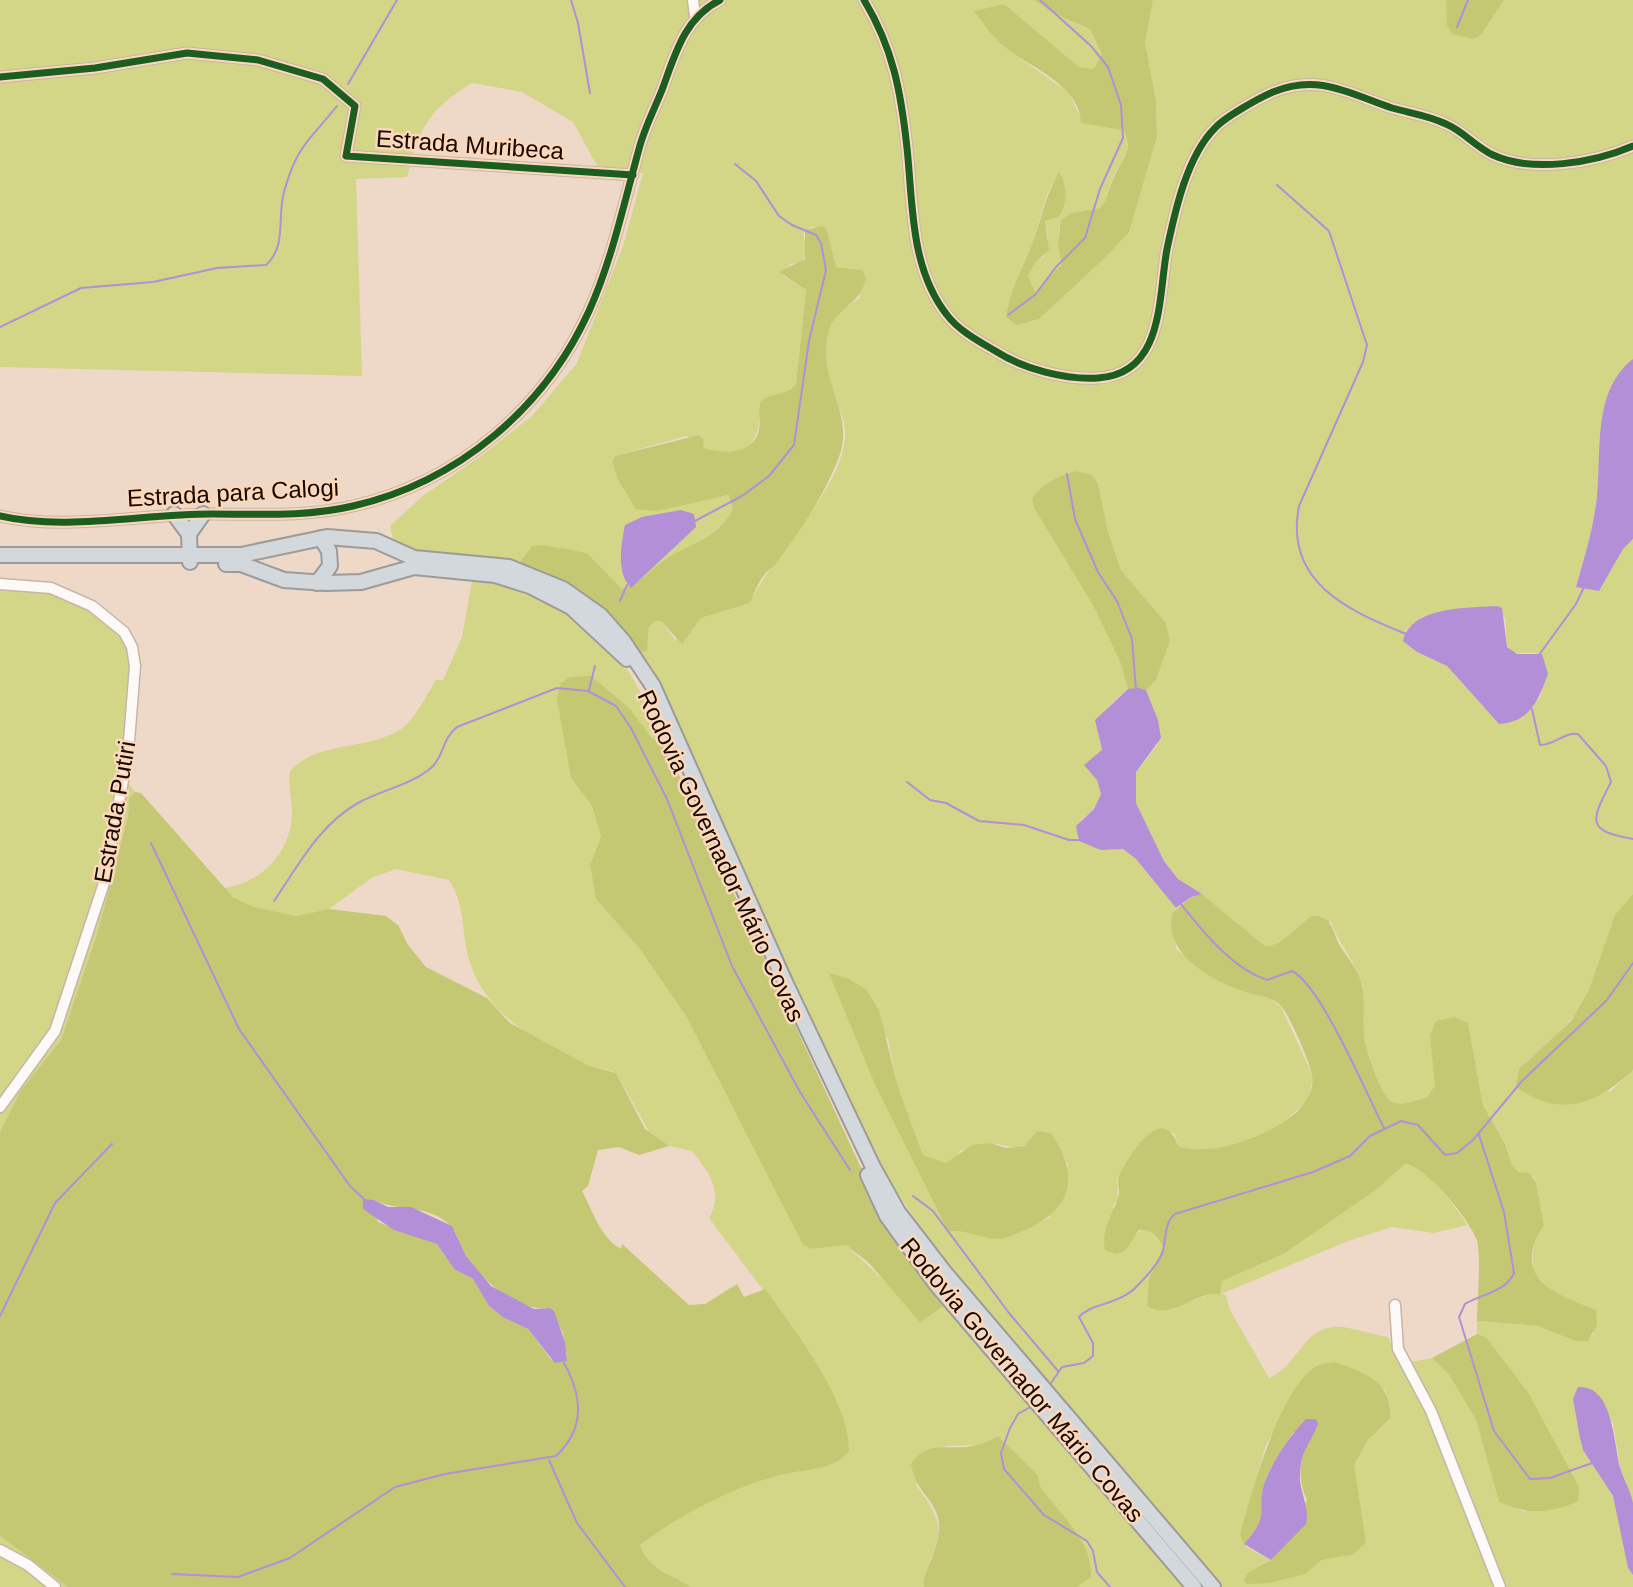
<svg xmlns="http://www.w3.org/2000/svg" width="1633" height="1587" font-family="Arial,sans-serif">
  <style>
    .green { fill: #d2d686; fill-rule: evenodd }
    .forest { fill: #c5c872; fill-rule: evenodd }
    .water { fill: #b28fd7 }
    .lines { fill: none; stroke-linecap: round; stroke-linejoin: round }
    .stream { stroke: #b28fd7; stroke-width: 2 }
    .minor-casing { stroke: #c6b5a9; stroke-width: 13 }
    .highway-casing { stroke: #9d9b9a; stroke-width: 18 }
    .minor { stroke: #fcf9f7; stroke-width: 10 }
    .highway { stroke: #d2d8dc; stroke-width: 14 }
    .cycleway-casing { stroke: #fdd7ba; stroke-width: 11 }
    .cycleway { stroke: #1b5e20; stroke-width: 7 }
    .labels { text-anchor: middle; stroke-width: 5; stroke-linejoin: round; paint-order: stroke }
    .street-label { font-size: 24px; fill: #150902; stroke: #fdd7ba }
  </style>
  <rect width="100%" height="100%" fill="#eed9c9"/>
  <!-- green -->
  <path class="green" d="M0 0H1034L1053 13 1090 29 1102 54 1094 70 1079 67 1004 4 975 11 1004 47 1068 92 1081 118 1123 130C1134 150 1121 160 1113 177 1109 188 1108 199 1100 208L1071 213 1059 229 1062 264 1035 292 1028 276 1035 263 1045 255 1048 238 1045 220 1059 173C1044 193 1042 216 1034 239 1024 266 1010 289 1006 317L1030 322 1039 319 1109 254 1129 232 1157 137 1156 101 1145 42 1153 0H1446V9L1474 39 1481 35 1504 0H1633V359C1595 389 1602 454 1597 497 1594 527 1584 557 1576 586L1599 591 1623 549 1633 539V894C1606 925 1605 952 1590 988 1577 1020 1550 1041 1525 1063L1610 1092 1633 1070V1503L1620 1468 1613 1422 1573 1399 1583 1450 1613 1496 1628 1568 1633 1575V1587H1220L962 1281 921 1228 879 1166 637 655 648 644 649 627 655 621H661L675 640 695 626 701 618 750 603C772 554 842 491 845 436 846 419 838 406 832 391 824 371 820 335 834 318 840 310 851 304 860 298L855 269 836 267 827 228 810 227 803 234 808 255 798 263 790 264 783 276 806 290 796 384 790 391 759 406C762 446 743 462 704 448L703 442 686 436 615 456 612 460 617 478 635 503 672 507 730 495 733 509C717 540 690 542 663 561 648 572 640 583 622 589L587 553 541 545 532 547 515 569 397 557 390 526 424 495 481 456 532 416 577 363 623 246 643 173H601L573 122 522 92 472 83C427 111 420 127 407 177L356 179 362 376 0 367ZM1076 471 1107 528 1121 570 1166 623 1170 641 1156 680 1146 690 1158 720V744L1136 772V803L1164 861 1178 879 1202 894 1265 946C1282 945 1293 933 1304 921L1331 922C1338 942 1352 957 1359 976 1368 997 1361 1019 1365 1041 1367 1053 1382 1101 1395 1103 1404 1105 1418 1100 1427 1097L1436 1086 1434 1069 1468 1023 1483 1105 1505 1144 1512 1165 1519 1172 1534 1177 1536 1182 1544 1225C1534 1240 1530 1255 1534 1273L1594 1333 1588 1341H1575L1538 1326 1477 1321V1334L1486 1337 1525 1512 1499 1502 1476 1420 1448 1373 1432 1358 1400 1364 1388 1337C1374 1335 1345 1325 1333 1327 1302 1330 1296 1368 1269 1378L1230 1310 1226 1295 1221 1294 1348 1241 1392 1227 1434 1233 1467 1225C1456 1207 1427 1167 1405 1164L1376 1190 1285 1253 1239 1271 1222 1281 1214 1293 1172 1308 1153 1310 1147 1306 1153 1270 1163 1247 1152 1233 1143 1229 1135 1235 1125 1251 1113 1206 1118 1199 1117 1179 1151 1132 1174 1133 1178 1146 1191 1152 1202 1151 1253 1140 1278 1127 1309 1099 1313 1076 1281 1007 1271 999 1217 980 1176 949 1173 912 1176 908 1136 859 1123 849 1101 850 1080 821 1094 809 1101 794 1097 780 1098 755 1102 750C1091 718 1105 709 1128 689L1121 664 1094 607 1034 508 1032 498C1042 483 1059 475 1076 471ZM1472 609 1505 618 1507 647 1514 653H1537C1550 671 1546 678 1539 699L1484 708 1447 666 1417 652 1405 631 1423 616ZM829 974 888 1039 898 1087 923 1155 946 1163 954 1160 961 1150 996 1144 1017 1148 1028 1143 1038 1131 1051 1133 1068 1165 1049 1218 1011 1236H985L957 1230ZM1299 1385 1385 1389 1390 1420 1368 1440 1354 1465 1352 1555 1322 1560 1305 1574 1249 1572 1271 1560 1246 1547 1240 1534 1266 1445Z
    M472 581C522 582 576 613 611 648 632 670 651 713 664 742L653 738 641 725 564 733 571 778 592 806 601 837 590 865 596 899 639 948 686 1016 803 1245 812 1249 846 1245 892 1288 946 1304 1184 1587H1077L1091 1576 1076 1532 1039 1486 1038 1475 998 1436 977 1445 946 1446 916 1485C950 1531 939 1531 923 1581L924 1587H691L653 1566 644 1558 640 1545C681 1514 740 1483 790 1473 811 1469 837 1469 849 1451L811 1354 709 1218C724 1192 709 1172 692 1151L669 1146 652 1137 616 1073C606 1068 595 1068 585 1064 538 1043 487 1015 470 963 461 936 466 905 449 880L396 869 373 877 329 909 296 916 254 907 233 897 225 888C264 882 293 850 292 809 291 795 288 784 290 771 318 740 368 751 401 729 415 720 427 694 436 680H443L462 637Z
    M0 582 79 598 128 629 138 653 133 739 126 780 135 792 129 798 128 816 98 931 61 1040 21 1090 0 1132Z
    M0 1536 68 1587H0Z"/>
  <!-- forest -->
  <path class="forest" d="M1034 0H1153L1145 42 1156 101 1157 137 1129 232 1109 254 1039 319 1017 325 1006 317C1010 289 1024 266 1034 239 1042 216 1046 194 1059 172 1068 186 1068 205 1058 217L1045 221 1049 250 1035 263 1028 276 1035 292 1062 264 1058 246 1061 220 1071 213 1100 208C1108 199 1109 188 1114 177 1121 160 1135 150 1123 130L1081 123C1080 86 1032 68 1007 49 994 39 984 24 974 11L1004 4 1079 67 1094 69 1102 54 1090 29 1053 13Z
    M1446 0H1504L1481 35 1474 39 1452 34 1447 25Z
    M822 226 827 229 836 267 862 270 866 278C859 309 832 306 827 338 819 384 855 413 839 457 825 494 800 532 776 563 773 568 768 570 765 574 758 582 754 594 750 603L701 618 682 644 661 621H655L649 627 647 650 637 655 515 569 532 546 541 545 567 549 587 553 622 589C640 583 648 572 663 561 690 542 717 540 733 509L729 495 657 511 636 509 617 478 612 461 615 456 699 435 703 439 704 448C724 455 755 454 759 429 761 419 757 410 761 401 772 392 788 396 796 384L806 290 779 272 805 259V230Z
    M1076 471 1092 475 1098 484 1107 528 1121 570 1166 623 1170 641 1156 680 1146 690 1128 689 1121 664 1094 607 1034 508 1032 498C1042 483 1060 475 1076 471Z
    M591 676 629 708 652 738 664 742 887 1224 946 1304 920 1322 869 1263 846 1245 812 1249 803 1245 686 1016 639 948 596 899 590 865 601 837 592 806 571 778 557 699 561 683 570 677Z
    M135 792 141 793 233 897 254 907 296 916 329 909 386 916 398 925 408 945 426 967 487 998 510 1023 587 1065 616 1073 645 1129 669 1146 639 1155 619 1147 598 1150 588 1186 582 1191C593 1211 600 1237 621 1249L622 1244 689 1305 705 1304 737 1284 744 1297 765 1289C794 1329 850 1401 849 1451 837 1469 810 1469 790 1473 740 1483 681 1514 640 1545 648 1570 670 1573 691 1587H68L0 1536V1132L21 1090 61 1040 98 931 128 816 129 798ZM374 1200C397 1211 424 1205 445 1221 459 1231 458 1244 467 1257 484 1282 517 1312 550 1308L563 1333 567 1357 551 1359 528 1329 504 1318 489 1306 473 1279 454 1269 437 1244 378 1222Z
    M1202 894 1265 946C1286 945 1295 926 1312 916 1332 915 1332 930 1339 944 1345 955 1355 965 1359 976 1368 998 1361 1019 1365 1041 1367 1053 1382 1101 1395 1103 1404 1105 1418 1100 1427 1097L1435 1086 1430 1035 1436 1021 1454 1017 1468 1023 1483 1105 1505 1144 1512 1165 1519 1172 1529 1173 1536 1182 1544 1225C1510 1278 1553 1293 1596 1310L1597 1325 1588 1341H1575L1538 1326 1477 1321C1477 1303 1482 1251 1476 1238 1468 1218 1426 1166 1405 1164L1376 1190 1285 1253 1222 1281 1220 1294C1197 1290 1169 1322 1147 1306L1149 1279 1163 1247C1158 1238 1151 1228 1139 1230L1125 1251 1115 1254 1105 1250C1101 1228 1112 1216 1118 1198 1121 1191 1116 1183 1119 1176 1129 1155 1163 1101 1178 1146 1213 1161 1321 1123 1312 1075 1310 1062 1290 1017 1282 1007 1272 995 1255 996 1243 991 1210 980 1161 952 1173 912L1191 897Z
    M1633 894V1070C1597 1104 1560 1119 1516 1087L1519 1069 1571 1021 1589 990 1615 915Z
    M829 973 847 978 866 989 879 1010 898 1087 923 1155 946 1163 972 1145 990 1143 1006 1148 1024 1146 1037 1131 1051 1133C1079 1174 1074 1208 1027 1229 1018 1233 1007 1239 996 1239 979 1238 966 1229 948 1231L874 1082Z
    M1477 1334 1486 1337 1529 1394 1579 1487 1578 1501C1549 1514 1528 1515 1499 1502L1476 1420 1448 1373 1432 1358Z
    M1335 1362C1367 1374 1391 1380 1390 1419L1368 1440 1354 1465 1366 1543 1352 1555 1322 1560 1305 1574 1269 1583 1246 1584 1244 1579 1249 1572 1271 1560 1307 1500C1295 1475 1301 1451 1316 1429L1294 1432C1284 1446 1272 1462 1266 1479 1255 1511 1272 1513 1244 1544L1240 1534C1251 1495 1281 1382 1319 1365 1324 1363 1331 1363 1335 1362Z
    M998 1436 1038 1475 1040 1486C1059 1514 1093 1541 1091 1577L1077 1587H924L923 1581C929 1561 946 1533 936 1512 927 1492 916 1490 911 1464 928 1438 951 1452 977 1445 984 1443 991 1439 998 1436Z"/>
  <!-- water -->
  <path class="water" d="M1633 359V539L1623 549 1599 591 1576 587C1584 558 1594 527 1597 496 1602 450 1592 391 1633 359Z
    M681 510 694 514 696 527 631 588C616 572 621 546 625 525L642 517Z
    M1497 606 1502 608 1507 647 1517 654H1542L1548 674C1538 701 1530 722 1499 724L1447 666 1417 652 1403 641C1411 606 1467 608 1497 606Z
    M1139 688 1146 690 1158 720 1161 738 1136 772V803L1164 861 1178 879 1202 894 1191 897 1176 908 1136 859 1123 849 1101 850 1079 841 1076 826 1094 809 1101 794 1097 780 1084 765 1102 750 1095 720 1128 689Z
    M363 1199 374 1200 388 1207H411L452 1226 466 1256 491 1286 534 1309 550 1308 554 1311 565 1342 567 1361 555 1363 528 1329 504 1318 489 1306 473 1279 454 1269 437 1244 394 1230 363 1209Z
    M1578 1387C1613 1384 1614 1444 1620 1467 1623 1479 1631 1491 1633 1503 1633 1525 1633 1552 1633 1575L1628 1568 1613 1496 1583 1450 1580 1438 1573 1399Z
    M1306 1419H1316L1318 1424C1311 1444 1301 1448 1300 1475 1299 1492 1310 1506 1306 1524L1271 1560 1244 1544C1273 1512 1254 1510 1266 1479 1275 1457 1290 1436 1306 1419Z"/>
  <g class="lines">
    <!-- stream -->
    <path class="stream" d="M571 0 578 23 590 93
      M1457 27 1468 0
      M348 84 397 0
      M1277 185 1329 231 1367 345 1363 362 1299 506C1284 582 1347 610 1406 634
      M1008 315 1035 295 1056 267 1085 238 1100 189 1123 138 1121 105 1108 67 1091 46 1040 0
      M0 327 81 288 153 282 217 268 266 265C287 247 277 216 284 192 297 145 309 141 337 106
      M1067 474 1075 519 1098 572 1117 601 1132 639 1136 690
      M695 521 742 496 769 476 794 445 809 341 826 270 821 243 816 235 792 225 779 216 756 181 735 164
      M620 601 627 585
      M1539 655 1576 604 1584 587
      M589 690 595 666
      M1532 709 1540 745C1555 745 1564 732 1578 734L1606 766 1611 782C1592 819 1584 831 1633 839
      M907 782 930 800 946 803 979 821 1024 825 1069 840H1079
      M151 843 239 1029 350 1186 365 1200
      M274 901C298 866 320 824 358 803 381 790 412 785 432 767 444 756 442 739 457 727L557 688 588 691 616 706 631 728 667 799 732 966 800 1092 850 1170
      M1180 903C1203 931 1231 968 1267 980L1292 971C1321 985 1367 1095 1384 1128
      M1479 1135 1504 1212 1514 1273C1506 1292 1481 1294 1465 1304L1459 1317 1494 1431 1530 1479 1550 1478 1592 1463
      M913 1196 933 1211 1009 1313 1058 1371
      M0 1316 55 1203 112 1144
      M1049 1386 1062 1367 1084 1363 1093 1356V1343L1079 1317C1092 1302 1120 1306 1139 1284 1148 1275 1156 1266 1162 1254 1167 1240 1163 1224 1175 1214L1313 1172 1350 1156 1370 1136 1401 1121 1418 1125 1445 1155 1457 1153 1473 1140 1522 1081 1607 1000 1633 963
      M1032 1406 1018 1414 1010 1428 1001 1453 1004 1469 1044 1515 1087 1541 1093 1551 1097 1572 1110 1587
      M549 1460 577 1523 625 1587
      M172 1574 238 1577 290 1558 395 1487 445 1474 556 1456C586 1428 582 1396 564 1363"/>
    <defs>
      <path id="minor" d="M693 0 695 16
        M864 0C893 48 901 92 907 148 913 204 910 268 947 315 959 331 980 342 997 352 1024 369 1065 380 1098 378 1165 374 1158 296 1167 249 1175 211 1187 156 1215 128 1225 117 1259 98 1273 92 1319 73 1350 94 1392 108 1410 113 1430 116 1446 124 1463 131 1476 147 1493 155 1532 173 1594 163 1633 146
        M0 77 95 68 187 53 258 60 323 79 355 106 346 156 633 175
        M0 516C64 531 143 514 211 514 258 514 307 517 353 506 458 482 545 408 589 311 612 260 624 203 639 149 644 129 654 110 662 90 675 55 684 18 720 0
        M0 584 51 588 92 606 124 632 132 647 135 666 128 754 103 886 55 1031 0 1107
        M1395 1305 1398 1349 1431 1411 1500 1587
        M0 1550 28 1565 55 1587"/>
      <path id="highway" d="M174 514 189 534 190 562
        M189 534 203 514
        M0 555H241L327 537 376 541 414 558 509 567 563 589 600 615 623 641 653 686 785 982 873 1167 898 1212 945 1273 1213 1587
        M226 564H241L284 580 326 583 361 582 414 567 495 575 530 586 571 607 627 659
        M317 583 330 566 329 551 321 538
        M868 1175 887 1216 936 1284 1194 1587"/>
    </defs>
    <!-- minor casing -->
    <use href="#minor" class="minor-casing"/>
    <!-- highway casing -->
    <use href="#highway" class="highway-casing"/>
    <!-- minor -->
    <use href="#minor" class="minor"/>
    <!-- highway -->
    <use href="#highway" class="highway"/>
    <defs>
      <path id="cycleway" d="M864 0C893 48 901 92 907 148 913 204 910 268 947 315 959 331 980 342 997 352 1024 369 1065 380 1098 378 1165 374 1158 296 1167 249 1175 211 1187 156 1215 128 1225 117 1259 98 1273 92 1319 73 1350 94 1392 108 1410 113 1430 116 1446 124 1463 131 1476 147 1493 155 1532 173 1594 163 1633 146
        M0 77 95 68 187 53 258 60 323 79 355 106 346 156 633 175
        M0 516C64 531 143 514 211 514 258 514 307 517 353 506 458 482 545 408 589 311 612 260 624 203 639 149 644 129 654 110 662 90 675 55 684 18 720 0"/>
    </defs>
    <!-- cycleway casing -->
    <use href="#cycleway" class="cycleway-casing"/>
    <!-- cycleway -->
    <use href="#cycleway" class="cycleway"/>
  </g>
  <g class="labels">
    <!-- street labels -->
    <g class="street-label">
      <text transform="translate(470 145) rotate(4)" y="8">Estrada Muribeca</text>
      <text transform="translate(233 493) rotate(-3)" y="8">Estrada para Calogi</text>
      <text transform="translate(115 812) rotate(-80)" y="8">Estrada Putiri</text>
      <text transform="translate(721 856) rotate(65)" y="8">Rodovia Governador Mário Covas</text>
      <text transform="translate(1022 1380) rotate(50)" y="8">Rodovia Governador Mário Covas</text>
    </g>
  </g>
</svg>
